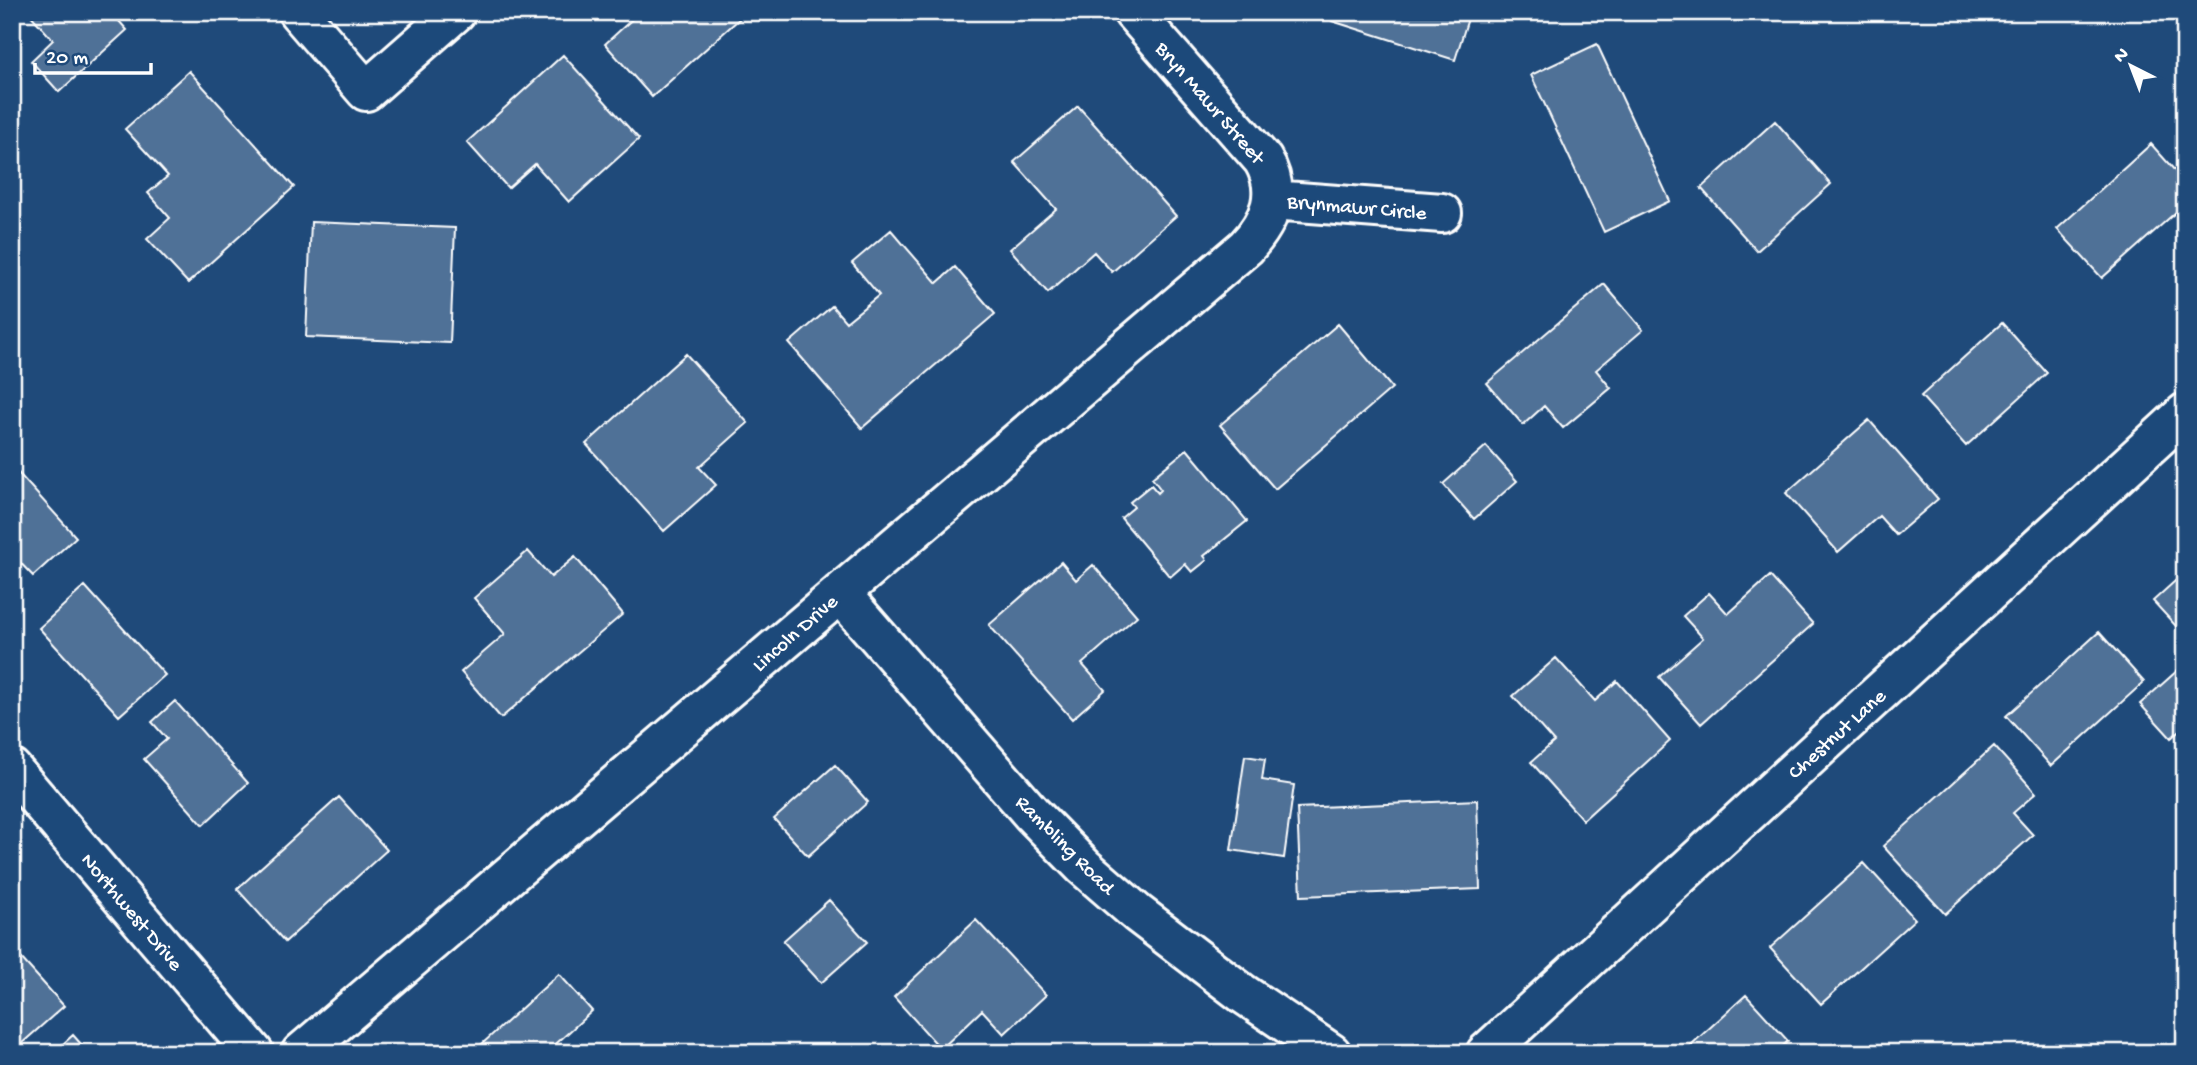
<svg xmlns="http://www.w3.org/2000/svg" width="2197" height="1065" font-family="'Gochi Hand',sans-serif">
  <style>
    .building { fill: #507197; stroke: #fff; stroke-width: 2 }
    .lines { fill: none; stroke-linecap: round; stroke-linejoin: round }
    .minor-casing { stroke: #fff; stroke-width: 44 }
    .minor { stroke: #1f4a7a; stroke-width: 38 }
    .labels { text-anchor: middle; stroke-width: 5; stroke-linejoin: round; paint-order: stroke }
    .street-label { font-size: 21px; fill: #fff; stroke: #1f4a7a }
  </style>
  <rect width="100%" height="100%" fill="#1f4a7a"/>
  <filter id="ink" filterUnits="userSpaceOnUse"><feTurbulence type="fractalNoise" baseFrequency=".0143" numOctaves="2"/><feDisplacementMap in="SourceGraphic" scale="14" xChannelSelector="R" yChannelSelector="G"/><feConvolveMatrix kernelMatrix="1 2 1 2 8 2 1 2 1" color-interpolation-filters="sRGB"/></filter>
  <g filter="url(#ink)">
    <!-- building -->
    <path class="building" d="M28 12H111L127 30 59 92 31 61 53 40Z
      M640 12H747L652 97 605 44Z
      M1335 12H1470L1455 60 1332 21Z
      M1597 44 1670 201 1604 232 1531 75Z
      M563 55 639 139 569 202 535 164 508 188 467 142Z
      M189 71 294 187 188 283 147 239 170 218 148 193 168 176 125 129Z
      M1078 106 1176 216 1112 272 1094 252 1048 293 1010 249 1056 209 1014 162Z
      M1775 121 1831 184 1757 251 1701 188Z
      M2151 144 2185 182V204L2102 278 2057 229Z
      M311 222 455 228 450 343 306 337Z
      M891 230 937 283 955 267 995 314 862 428 789 343 832 306 846 322 879 295 852 263Z
      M1604 284 1643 330 1596 370 1611 388 1563 428 1544 406 1523 425 1487 383Z
      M2002 323 2047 373 1966 446 1921 396Z
      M1338 324 1392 388 1275 489 1220 425Z
      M686 354 748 423 699 467 716 485 664 531 586 444Z
      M1869 420 1938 499 1896 535 1879 516 1838 552 1786 493Z
      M1486 446 1517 481 1474 519 1443 484Z
      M1187 449 1247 521 1204 556 1207 560 1192 572 1185 564 1170 577 1121 518 1134 507 1130 502 1151 485 1158 493 1161 490 1152 478Z
      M12 466 76 537 33 576 12 554Z
      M528 551 551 577 575 557 623 614 501 718 461 672 505 634 474 598Z
      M1061 562 1076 580 1093 565 1137 616 1082 664 1105 690 1072 719 989 625Z
      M2185 572V636L2153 601Z
      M1770 576 1813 624 1701 724 1659 677 1703 638 1683 616 1709 593 1728 614Z
      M85 586 165 675 119 716 39 628Z
      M2099 632 2144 682 2051 766 2006 716Z
      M1556 658 1595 701 1617 681 1670 741 1583 820 1531 762 1554 742 1513 696Z
      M2178 670 2185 678V726L2171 738 2140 704Z
      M175 701 248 783 203 825 144 759 167 739 152 722Z
      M1994 746 2036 793 2013 813 2033 835 1945 914 1883 846Z
      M1245 756 1265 759 1262 780 1294 785 1284 858 1231 850Z
      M835 765 868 802 808 856 774 819Z
      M339 797 387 850 285 942 237 889Z
      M1477 800 1480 889 1301 896 1297 808Z
      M1864 863 1915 919 1821 1004 1770 948Z
      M829 900 867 942 821 983 783 941Z
      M976 920 1046 995 1004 1034 982 1010 941 1049 894 997Z
      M12 948 64 1006 12 1052Z
      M559 974 592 1011 546 1053H472Z
      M1746 995 1788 1041 1776 1053H1682Z
      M73 1035 89 1053H53Z"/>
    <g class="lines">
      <defs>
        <path id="minor" d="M298 12 366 91 456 12
          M1272 200 1442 213
          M840 593 1032 814 1084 867 1137 913 1242 993 1331 1053
          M12 769 254 1053
          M301 1053 1246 247C1270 221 1282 192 1263 160L1133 12
          M1486 1053 2185 413"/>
      </defs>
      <!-- minor casing -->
      <use href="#minor" class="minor-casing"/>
      <!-- minor -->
      <use href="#minor" class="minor"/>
    </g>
  </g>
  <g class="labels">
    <!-- street labels -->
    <g class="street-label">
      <text transform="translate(1211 102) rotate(49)" y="7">Bryn Mawr Street</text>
      <text transform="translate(1357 206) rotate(5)" y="7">Brynmawr Circle</text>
      <text transform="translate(794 632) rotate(-41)" y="7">Lincoln Drive</text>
      <text transform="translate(1836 733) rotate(-42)" y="7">Chestnut Lane</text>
      <text transform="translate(1066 844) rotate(45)" y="7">Rambling Road</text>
      <text transform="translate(133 911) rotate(50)" y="7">Northwest Drive</text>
    </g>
  </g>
  <!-- margin -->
  <rect width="2197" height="1065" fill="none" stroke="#1f4a7a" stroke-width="42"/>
  <rect x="21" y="21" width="2155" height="1023" fill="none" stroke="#fff" stroke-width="2.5" filter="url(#ink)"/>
  <!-- north arrow -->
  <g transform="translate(2131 66) rotate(318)" stroke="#1f4a7a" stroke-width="5" paint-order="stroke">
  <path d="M0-5L12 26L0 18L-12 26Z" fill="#ffffff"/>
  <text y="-10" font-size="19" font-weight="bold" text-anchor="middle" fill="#ffffff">N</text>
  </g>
  <!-- scale -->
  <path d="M35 63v10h116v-10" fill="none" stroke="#ffffff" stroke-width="3.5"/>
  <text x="46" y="63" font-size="21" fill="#ffffff" stroke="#1f4a7a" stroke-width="5" paint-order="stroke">20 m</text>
</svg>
